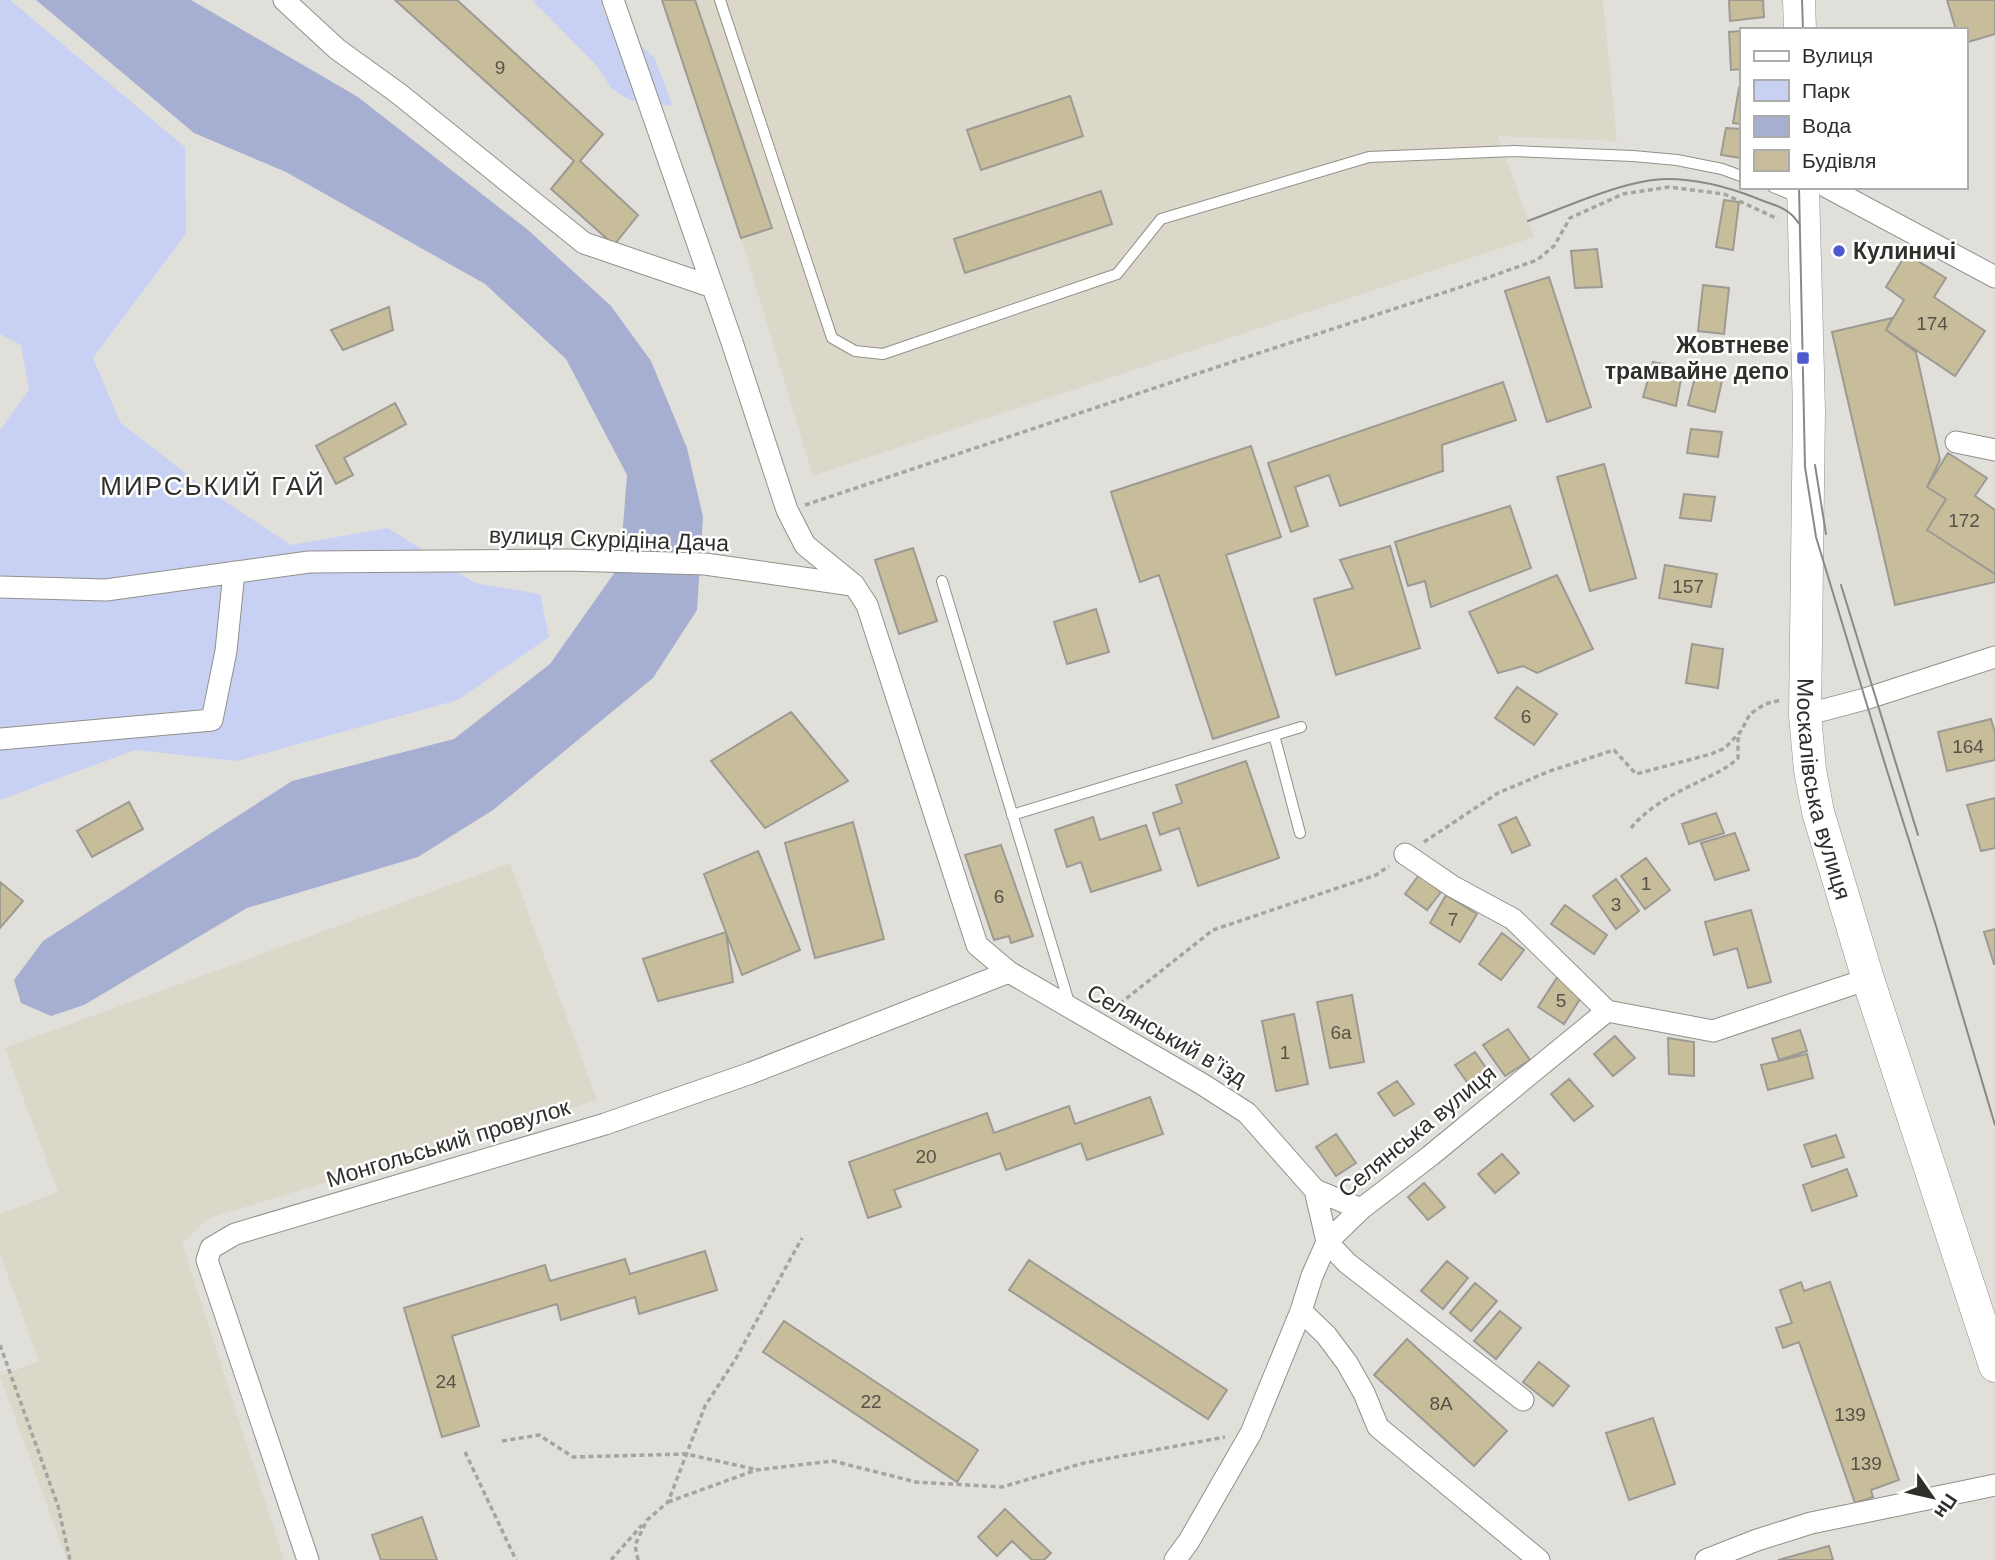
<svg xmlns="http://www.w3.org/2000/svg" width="1995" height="1560" font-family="Arial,sans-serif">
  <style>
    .built { fill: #dbd7c9 }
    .green { fill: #c8d1f3 }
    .water { fill: #a6afd1 }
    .building { fill: #c8bd9a; stroke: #9c9a93; stroke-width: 2 }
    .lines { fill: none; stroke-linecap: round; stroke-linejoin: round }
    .lane-casing { stroke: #92908a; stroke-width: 12 }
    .street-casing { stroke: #92908a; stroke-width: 23 }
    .secondary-casing { stroke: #92908a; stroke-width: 33 }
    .path { stroke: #a5a49f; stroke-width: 3.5; stroke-dasharray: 5 3.5; stroke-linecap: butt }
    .lane { stroke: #fff; stroke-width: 10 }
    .street { stroke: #fff; stroke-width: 21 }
    .secondary { stroke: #fff; stroke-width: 32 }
    .tram { stroke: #8a8985; stroke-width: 2 }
    .poi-dot { fill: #4d59cf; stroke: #fff; stroke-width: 2.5 }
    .labels { text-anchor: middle; stroke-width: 5; stroke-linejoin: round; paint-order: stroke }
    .number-label { font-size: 19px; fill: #555248 }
    .poi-label { font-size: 23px; font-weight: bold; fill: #2f2f2c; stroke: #fff; text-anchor: start }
    .street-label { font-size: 23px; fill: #2f2f2c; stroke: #fff }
    .quarter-label { font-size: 26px; letter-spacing: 2px; fill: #2f2f2c; stroke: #fff }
  </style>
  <rect width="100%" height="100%" fill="#e1dfd9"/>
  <!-- built -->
  <path class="built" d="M662 0H1603L1617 141 1498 136 1534 237 813 476 741 238Z
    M510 863 597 1100 209 1218 182 1243 284 1560H67L0 1376 39 1361 0 1253V1214L58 1192 5 1048Z"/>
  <!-- green -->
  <path class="green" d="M0 0H10L185 147 186 234 93 358 120 422 199 484 291 545 388 528 475 583 540 594 549 637 458 700 237 761 135 750 0 800V430L29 390 21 345 0 334Z
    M532 0H601L605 16 654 57 673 106 630 100 612 89 597 66Z"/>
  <!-- water -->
  <path class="water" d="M36 0H191L358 97 528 230 611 306 651 361 687 448 703 517 697 610 653 678 493 810 418 857 247 908 84 1005 51 1016 21 1003 14 980 43 941 292 781 454 739 550 664 620 565 627 475 566 359 485 284 286 172 194 133Z"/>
  <!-- building -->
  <path class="building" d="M395 0H457L603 134 580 161 638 215 614 245 551 189 574 161Z
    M662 0H695L772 228 741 238Z
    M1729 0H1763L1764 17 1730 21Z
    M1947 0H1995V34L1965 43V30H1956Z
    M1741 31V69L1731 70 1729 32Z
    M1739 88 1741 89V124L1733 123Z
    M1070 96 1083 136 981 170 967 130Z
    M1726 128 1741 129V158L1721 155Z
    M1101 191 1112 224 965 273 954 239Z
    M1724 200 1739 202 1733 250 1716 247Z
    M1597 249 1602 287 1575 288 1571 251Z
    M1906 254 1946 278 1934 297 1985 331 1955 376 1886 330 1904 300 1886 287Z
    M1549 277 1591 407 1547 422 1505 291Z
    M1703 285 1729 288 1724 334 1698 331Z
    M389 307 393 330 343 350 331 330Z
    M1892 318 1886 330 1916 352 1940 460 1927 487 1946 499 1927 530 1995 574V582L1895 605 1832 332Z
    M1653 362 1683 368 1676 406 1643 397Z
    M1697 369 1723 376 1715 412 1688 405Z
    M1503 382 1516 420 1442 445 1443 471 1340 506 1329 475 1295 487 1308 526 1291 532 1268 463Z
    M395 403 406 424 344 458 353 475 336 484 316 446Z
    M1691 429 1722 432 1718 457 1687 453Z
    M1251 446 1281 537 1226 555 1279 717 1213 739 1159 575 1140 582 1111 492Z
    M1948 453 1987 478 1975 496 1995 510V574L1927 530 1946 499 1927 487Z
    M1604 464 1636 578 1590 591 1557 477Z
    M1684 494 1715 497 1711 521 1680 518Z
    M1510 506 1531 568 1431 607 1425 581 1408 586 1395 542Z
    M1390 546 1420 648 1336 675 1314 599 1353 588 1340 560Z
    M913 548 937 621 899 634 875 560Z
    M1665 565 1717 574 1711 607 1659 598Z
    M1557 575 1593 649 1537 673 1523 666 1498 673 1469 612Z
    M1096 609 1109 652 1067 664 1054 622Z
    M1692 644 1723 649 1718 688 1686 683Z
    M1517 687 1557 714 1534 745 1495 718Z
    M791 712 848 781 765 828 711 761Z
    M1991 719 1995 733V760L1947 771 1938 732Z
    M1246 761 1279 858 1198 886 1179 828 1160 835 1153 813 1182 803 1176 785Z
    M1995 798V848L1981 851 1967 805Z
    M129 802 143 829 92 857 77 831Z
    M1716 813 1724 833 1689 844 1682 824Z
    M1093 817 1100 840 1146 825 1161 870 1091 892 1081 862 1067 867 1055 830Z
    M1516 817 1530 845 1512 853 1499 825Z
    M853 822 884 939 815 958 785 843Z
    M1735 833 1749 870 1715 880 1701 843Z
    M1001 845 1033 936 1011 943 1009 936 994 940 965 855Z
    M758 851 800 950 742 975 704 874Z
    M1646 858 1670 890 1645 909 1621 876Z
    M1419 875 1441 892 1427 910 1405 894Z
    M1616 879 1639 911 1616 929 1593 896Z
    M0 882 23 901 0 928Z
    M1446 895 1477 914 1460 942 1430 923Z
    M1565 905 1607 935 1594 954 1551 924Z
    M1751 910 1771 982 1748 988 1737 948 1714 955 1705 922Z
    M1995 929V964H1994L1984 932Z
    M726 932 733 982 658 1001 643 959Z
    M1502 933 1524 950 1501 980 1479 964Z
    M1558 976 1584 993 1564 1024 1538 1007Z
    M1352 995 1364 1062 1330 1068 1317 1002Z
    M1294 1014 1308 1084 1276 1091 1262 1021Z
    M1508 1029 1530 1060 1505 1076 1483 1045Z
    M1800 1030 1807 1051 1779 1060 1772 1039Z
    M1615 1036 1635 1058 1613 1076 1594 1054Z
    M1668 1038 1694 1042V1076L1669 1074Z
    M1475 1052 1491 1075 1471 1088 1455 1065Z
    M1807 1054 1813 1078 1768 1090 1761 1065Z
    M1569 1079 1593 1106 1574 1121 1551 1094Z
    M1397 1081 1414 1104 1394 1116 1378 1093Z
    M1150 1097 1163 1134 1087 1160 1081 1143 1006 1170 1000 1153 894 1190 901 1207 868 1218 849 1162 987 1113 994 1133 1069 1106 1075 1124Z
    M1336 1134 1356 1163 1336 1176 1316 1147Z
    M1836 1135 1844 1157 1812 1167 1804 1145Z
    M1502 1154 1519 1173 1495 1193 1478 1174Z
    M1847 1169 1857 1196 1812 1211 1803 1185Z
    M1424 1183 1445 1207 1428 1220 1408 1197Z
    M705 1251 717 1290 639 1314 635 1297 561 1320 557 1304 452 1336 479 1426 442 1437 404 1308 545 1265 550 1281 625 1259 630 1274Z
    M1029 1260 1227 1390 1208 1419 1009 1290Z
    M1447 1261 1468 1278 1443 1309 1421 1291Z
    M1801 1282 1804 1291 1830 1282 1899 1480 1871 1490 1873 1497 1855 1503 1799 1342 1783 1348 1776 1328 1792 1323 1780 1290Z
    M1475 1283 1497 1301 1471 1331 1450 1313Z
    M1500 1311 1521 1328 1496 1359 1474 1341Z
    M784 1321 978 1450 957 1482 763 1352Z
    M1407 1339 1507 1431 1474 1466 1374 1375Z
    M1539 1362 1569 1386 1553 1406 1523 1382Z
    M1653 1418 1675 1484 1629 1500 1606 1433Z
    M1005 1509 1051 1553 1044 1560H1032L1012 1541 997 1556 978 1537Z
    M422 1517 437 1560H381L372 1535Z
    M1829 1546 1833 1560H1778Z"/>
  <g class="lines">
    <defs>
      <path id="lane" d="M720 0 832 338 855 351 883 354 1117 274 1161 219 1369 157 1514 151 1633 156 1677 160 1722 169 1741 176
        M1773 187 1798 197
        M942 581 1070 1006
        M1274 735 1300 833
        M1012 815 1301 727"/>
      <path id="street" d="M284 0 337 49 398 93 584 243 713 287
        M613 0 732 342 787 510 805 545 854 585 867 605 977 945 1009 972 1202 1084 1247 1113 1315 1190 1327 1242 1347 1263 1523 1400
        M1827 187 1995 277
        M1956 442 1995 450
        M0 587 106 590 309 562 568 560 705 564 852 585
        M1805 715 1865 699 1995 657
        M0 739 212 720 226 651 234 572
        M1405 854 1452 886 1513 919 1607 1011
        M1315 1190 1361 1209
        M1301 1311 1326 1335 1347 1363 1364 1393 1378 1427 1539 1560
        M308 1560 207 1260 211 1248 235 1234 605 1124 751 1073 1009 972
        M1175 1560 1189 1541 1251 1433 1301 1311 1312 1276 1327 1242 1361 1209 1430 1156 1607 1011 1713 1031 1868 979
        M1706 1560 1757 1540 1811 1523 1995 1485"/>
      <g id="secondary">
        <path d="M1799 0 1800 30"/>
        <path id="s1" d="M1803 187 1809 410 1805 715 1810 770 1818 812 1868 979 1995 1366"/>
      </g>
    </defs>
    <!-- lane casing -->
    <use href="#lane" class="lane-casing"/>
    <!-- street casing -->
    <use href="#street" class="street-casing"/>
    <!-- secondary casing -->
    <use href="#secondary" class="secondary-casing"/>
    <!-- path -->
    <path class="path" d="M805 505 1256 354 1467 285 1537 260 1554 246 1570 218 1623 194 1669 187 1724 194 1778 219
      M1631 828C1648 807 1675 793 1700 781 1714 774 1727 769 1738 758V740L1740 733
      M1424 842 1498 793 1550 771 1614 750 1636 774 1711 754 1725 748 1741 731 1750 714 1765 704 1781 700
      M1113 1009 1213 930 1376 875 1389 866
      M0 1345 58 1506 70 1560
      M502 1441 539 1435 573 1457 686 1454 754 1469
      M465 1452 516 1560
      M668 1502 756 1470 833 1461 916 1482 1002 1487 1084 1463 1225 1437
      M611 1560 642 1525
      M638 1560 635 1545 647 1520 668 1502 705 1406 735 1360 802 1238"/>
    <!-- lane -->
    <use href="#lane" class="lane"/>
    <!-- street -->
    <use href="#street" class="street"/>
    <!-- secondary -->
    <use href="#secondary" class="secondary"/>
    <!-- tram -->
    <path class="tram" d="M1802 0 1803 30
      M1799 187 1805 467 1816 537 1884 761 1936 926 1995 1125
      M1528 221C1566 207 1627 179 1667 179 1697 179 1728 187 1756 198 1776 207 1787 205 1800 225
      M1815 465 1826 534
      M1841 585 1918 835"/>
  </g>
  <!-- markers -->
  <g class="poi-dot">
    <circle cx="1839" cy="251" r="7"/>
    <rect x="1796" y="351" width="14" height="14" rx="3.5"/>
  </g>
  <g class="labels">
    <!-- number labels -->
    <g class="number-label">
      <text x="500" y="74">9</text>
      <text x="1932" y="330">174</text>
      <text x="1964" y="527">172</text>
      <text x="1688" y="593">157</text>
      <text x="1526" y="723">6</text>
      <text x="1968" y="753">164</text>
      <text x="1646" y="890">1</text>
      <text x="999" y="903">6</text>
      <text x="1616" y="911">3</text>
      <text x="1453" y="926">7</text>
      <text x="1561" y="1007">5</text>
      <text x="1341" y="1039">6а</text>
      <text x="1285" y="1059">1</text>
      <text x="926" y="1163">20</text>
      <text x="446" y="1388">24</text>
      <text x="871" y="1408">22</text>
      <text x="1441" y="1410">8А</text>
      <text x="1850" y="1421">139</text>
      <text x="1866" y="1470">139</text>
    </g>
    <!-- poi labels -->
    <g class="poi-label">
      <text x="1853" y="259">Кулиничі</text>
      <text x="1789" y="353" text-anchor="end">Жовтневе<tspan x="1789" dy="26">трамвайне депо</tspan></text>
    </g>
    <!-- street labels -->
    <g class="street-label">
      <text transform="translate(609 539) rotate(2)" y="8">вулиця Скурідіна Дача</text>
      <text dy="8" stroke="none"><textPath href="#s1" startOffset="604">Москалівська вулиця</textPath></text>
      <text transform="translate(1167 1035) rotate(30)" y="8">Селянський вʼїзд</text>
      <text transform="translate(1417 1131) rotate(-39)" y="8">Селянська вулиця</text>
      <text transform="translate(448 1143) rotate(-17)" y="8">Монгольський провулок</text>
    </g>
    <!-- quarter labels -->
    <g class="quarter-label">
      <text x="213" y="495">МИРСЬКИЙ ГАЙ</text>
    </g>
  </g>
  <!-- legend -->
  <rect x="1740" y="28" width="228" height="161" fill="#ffffff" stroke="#acacab" stroke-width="2"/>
  <rect x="1754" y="51" width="35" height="10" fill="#ffffff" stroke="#acacab" stroke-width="2"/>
  <text x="1802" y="63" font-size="21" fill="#2f2f2c">Вулиця</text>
  <rect x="1754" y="80" width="35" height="21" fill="#c8d1f3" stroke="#acacab" stroke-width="2"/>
  <text x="1802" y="98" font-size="21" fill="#2f2f2c">Парк</text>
  <rect x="1754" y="116" width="35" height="21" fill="#a6afd1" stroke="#acacab" stroke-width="2"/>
  <text x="1802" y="133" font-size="21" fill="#2f2f2c">Вода</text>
  <rect x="1754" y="150" width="35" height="21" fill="#c8bd9a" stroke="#acacab" stroke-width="2"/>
  <text x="1802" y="168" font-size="21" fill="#2f2f2c">Будівля</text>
  <!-- north arrow -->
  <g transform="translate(1932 1497) rotate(124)" stroke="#ffffff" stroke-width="5" paint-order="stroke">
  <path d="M0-5L12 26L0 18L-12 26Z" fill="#2f2f2c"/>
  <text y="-10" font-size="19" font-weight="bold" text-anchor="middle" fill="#2f2f2c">Пн</text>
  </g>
</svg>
